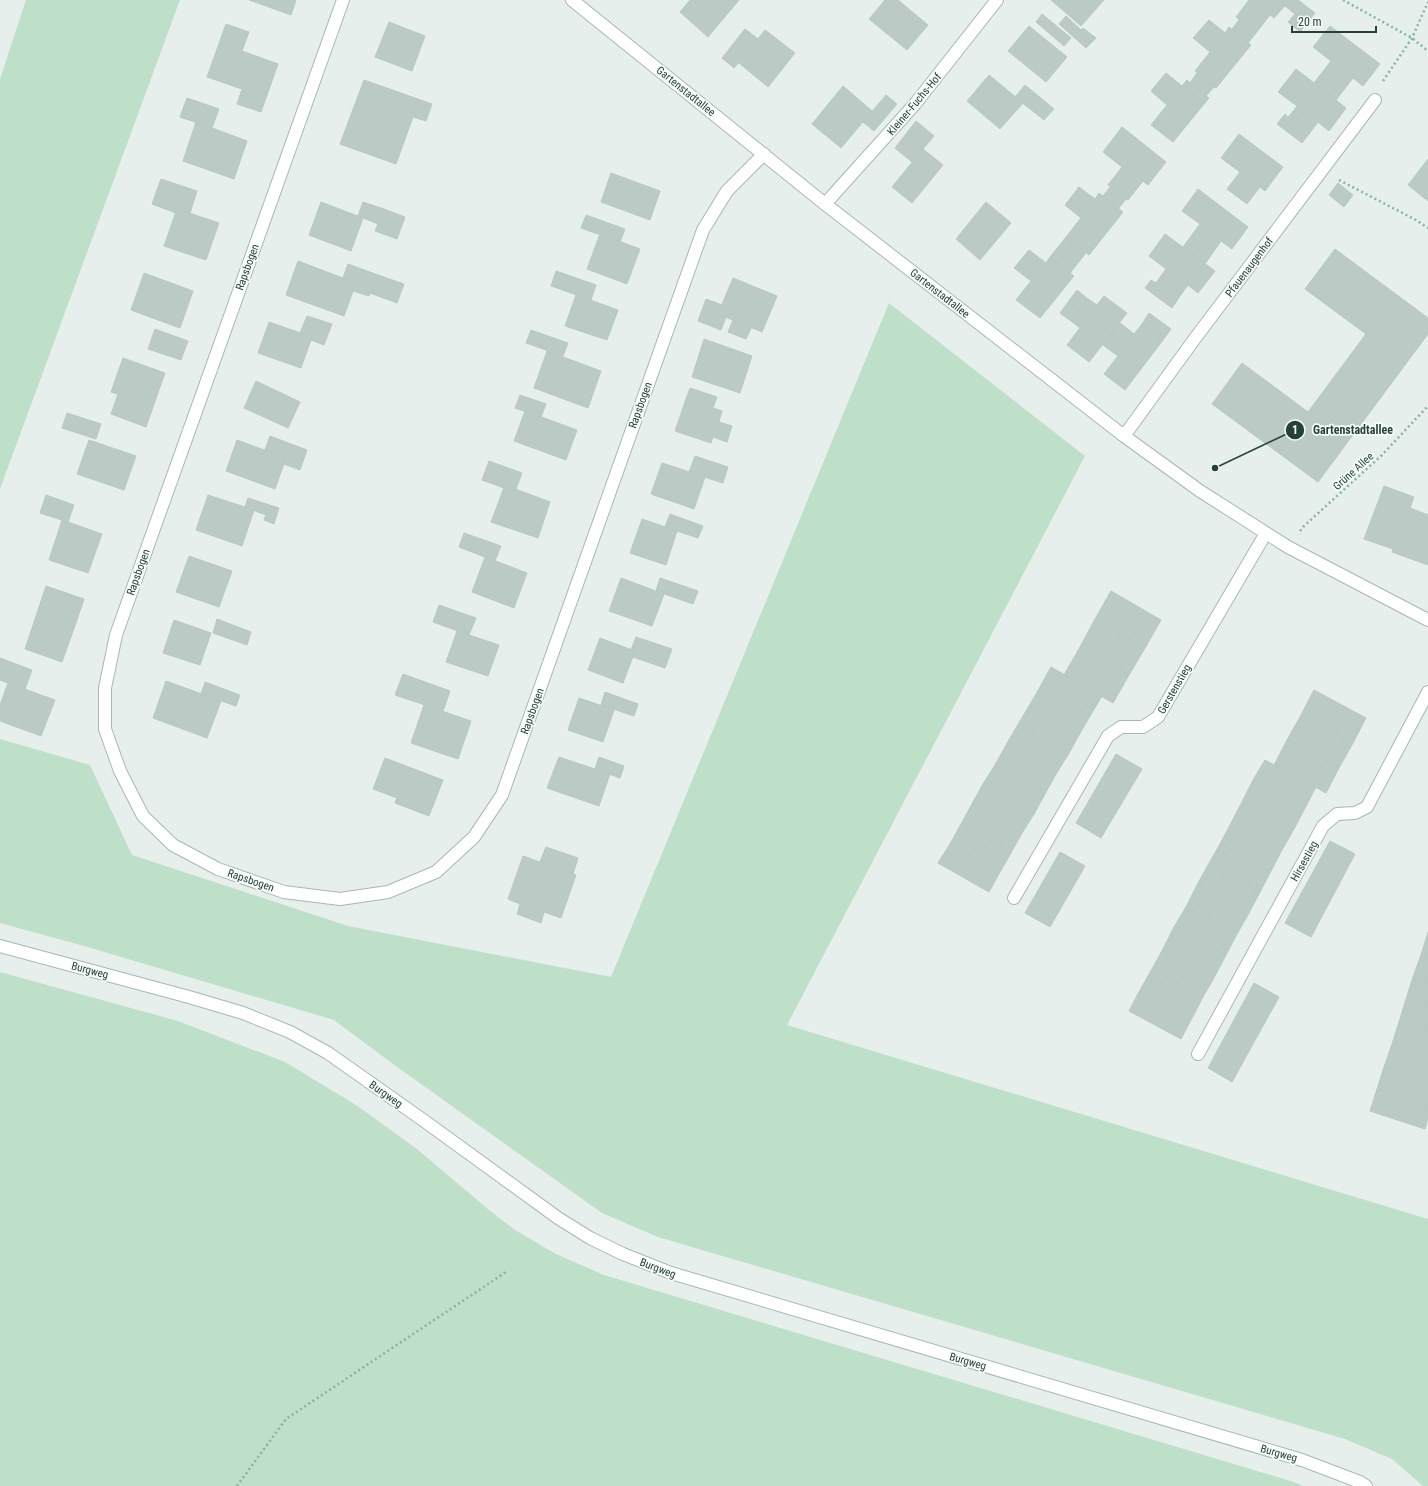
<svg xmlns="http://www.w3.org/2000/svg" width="1428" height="1486" font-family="'Roboto Condensed',sans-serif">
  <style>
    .green { fill: #bfe0c8 }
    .building { fill: #bbcac4; stroke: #b8c9c2 }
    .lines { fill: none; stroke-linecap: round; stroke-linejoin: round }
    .minor-casing { stroke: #a8b8b2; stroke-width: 14 }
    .path { stroke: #86b3a5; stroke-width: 2.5; stroke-dasharray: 2 3; stroke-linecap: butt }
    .minor { stroke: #fff; stroke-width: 12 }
    .labels { text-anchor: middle; stroke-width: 3.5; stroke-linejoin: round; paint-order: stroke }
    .street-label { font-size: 11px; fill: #24423a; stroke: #f7fbf9 }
    .leader { fill: none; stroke: #24423a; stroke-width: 1.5 }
    .callout-dot { fill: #24423a; stroke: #f7fbf9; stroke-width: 1.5 }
    .mark-label { font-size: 12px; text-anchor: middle; font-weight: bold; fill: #fff }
    .callout-label { font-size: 12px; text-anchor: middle; font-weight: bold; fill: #24423a; stroke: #f7fbf9; stroke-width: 3.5; stroke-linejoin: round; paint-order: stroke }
  </style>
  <rect width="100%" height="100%" fill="#e6efeb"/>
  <!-- green -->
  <path class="green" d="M26 0H180L0 489V79Z
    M889 303 1085 456 787 1025 1428 1219V1486H1423L1392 1459 1345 1439 658 1237 602 1213 393 1064 334 1020 84 946 0 923V739L90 765 132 855 348 926 611 977Z
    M0 972 178 1021 285 1062 356 1105 417 1149 489 1210 515 1230 556 1254 604 1275 1294 1482 1303 1486H0Z"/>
  <!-- building -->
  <path class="building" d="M249 0H296L291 15Z
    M690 0H739L708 37 680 12Z
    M885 0H898L928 25 907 50 869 19Z
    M1051 0H1104L1081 26Z
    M1249 0H1290L1274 18 1270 15 1256 33 1236 17Z
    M1290 0H1298L1315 13 1300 32 1288 22 1295 14 1285 6Z
    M1042 14 1071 38 1064 46 1036 22Z
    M1066 16 1081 30 1083 28 1096 38 1086 48 1059 24Z
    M1209 20 1225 33 1229 27 1251 45 1216 88 1195 71 1210 52 1193 38Z
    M1239 20 1256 33 1248 43 1232 29Z
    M389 22 425 36 412 71 375 57Z
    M226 24 249 32 242 51 278 64 261 112 237 104 242 89 207 77Z
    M1029 26 1067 57 1046 82 1008 51Z
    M1330 26 1380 64 1363 86 1353 78 1336 100 1314 83 1331 61 1313 47Z
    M745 29 758 39 734 68 722 58Z
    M765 30 795 53 768 87 739 63Z
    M1296 69 1346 108 1329 131 1318 122 1312 130 1291 114 1297 106 1278 92Z
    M1166 73 1182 86 1187 80 1209 98 1173 142 1151 125 1167 105 1151 91Z
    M1197 73 1214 87 1206 96 1190 83Z
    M989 75 1023 103 1000 129 967 101Z
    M364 80 432 104 426 121 413 117 396 164 340 144Z
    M1025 85 1054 109 1044 120 1015 97Z
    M843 86 872 111 841 148 812 124Z
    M886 95 897 104 874 131 863 122Z
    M187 98 219 109 212 128 180 117Z
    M1285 114 1288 117 1291 114 1312 130 1302 143 1277 124Z
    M916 121 934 136 912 162 895 148Z
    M196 122 247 141 234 179 183 161Z
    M1122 127 1166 162 1148 185 1143 181 1128 200 1108 185 1122 167 1103 152Z
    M1239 134 1283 167 1265 191 1260 187 1247 204 1227 189 1240 172 1221 158Z
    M923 149 943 165 912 203 892 187Z
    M1428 159V201L1408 185Z
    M611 173 660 191 650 220 601 202Z
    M161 179 197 191 190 213 177 209 176 213 152 204Z
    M1338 183 1353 195 1344 207 1329 195Z
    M1079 187 1095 199 1099 193 1123 212 1089 255 1066 237 1081 218 1065 205Z
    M1110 187 1126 199 1118 209 1103 196Z
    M1198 189 1248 227 1232 249 1221 241 1205 264 1183 247 1200 224 1182 211Z
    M321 202 363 218 351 251 309 235Z
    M363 202 384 209 378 224 358 216Z
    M986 202 1011 223 980 260 956 239Z
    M177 209 219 223 206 260 164 246Z
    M384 209 405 217 397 239 375 231Z
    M586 215 625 229 620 242 581 228Z
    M600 234 640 249 627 284 587 269Z
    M1165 234 1215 271 1198 293 1188 285 1180 296 1158 280 1166 269 1149 256Z
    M1066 237 1086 253 1070 273 1050 257Z
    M1335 249 1428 318V334L1318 482 1212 404 1242 363 1308 412 1366 334 1305 289Z
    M1029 250 1046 263 1050 257 1074 276 1040 318 1016 300 1031 281 1014 268Z
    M298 261 356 283 344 316 286 295Z
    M348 264 378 275 369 296 353 291 356 283 343 278Z
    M556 271 596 285 591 300 551 286Z
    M144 273 193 291 180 328 131 310Z
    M378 275 404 284 397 303 370 293Z
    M733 278 777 296 762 332 718 314Z
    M1151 280 1156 283 1158 280 1180 296 1172 308 1145 288Z
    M1077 290 1088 299 1071 321 1060 313Z
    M576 295 618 310 607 340 565 326Z
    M1104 296 1127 313 1089 362 1067 345 1080 328 1071 321 1088 299 1097 305Z
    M706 299 722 305 718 314 726 317 721 330 698 321Z
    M1149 313 1171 329 1163 340 1142 324Z
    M307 316 332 324 324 345 311 340 312 337 300 333Z
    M733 320 751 328 746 339 728 332Z
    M269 322 312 337 301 368 258 353Z
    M1119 322 1134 334 1142 324 1163 340 1125 390 1104 374 1118 356 1103 345Z
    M155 329 188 341 181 360 148 349Z
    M531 330 568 343 563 356 526 343Z
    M704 339 752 356 740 393 692 377Z
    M547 351 601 371 588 408 534 388Z
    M123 358 165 373 146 427 111 414 118 394 111 392Z
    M256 381 300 402 288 428 244 408Z
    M690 388 717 397 713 408 686 399Z
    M520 395 546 404 541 417 515 408Z
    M686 399 722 411 719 422 732 426 727 442 713 437 711 443 675 431Z
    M525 411 577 430 566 460 514 441Z
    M67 413 101 424 96 439 62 428Z
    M270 436 307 450 300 470 284 464 286 458 265 450Z
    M89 440 136 456 124 490 77 474Z
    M237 440 286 458 275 489 226 471Z
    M695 456 728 467 723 483 689 472Z
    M489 461 522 473 516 489 505 485 504 488 482 480Z
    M662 463 705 477 694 509 651 494Z
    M505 485 550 502 538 538 491 522Z
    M1384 486 1414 497 1410 508 1428 515V565L1392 552 1393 549 1364 539Z
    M46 495 74 505 68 522 40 513Z
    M208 495 254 510 242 546 196 530Z
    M248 498 279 508 274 524 264 520 266 515 245 507Z
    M670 514 703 526 698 538 665 527Z
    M642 519 677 531 666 565 630 553Z
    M62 520 102 534 88 573 49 560Z
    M464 533 501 546 495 561 459 547Z
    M189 556 232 571 219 607 176 592Z
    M485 557 527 573 514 608 472 592Z
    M621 578 664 594 652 626 609 611Z
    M660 578 698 591 693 604 656 591Z
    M46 586 84 599 77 620 39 607Z
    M1111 591 1161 620 1145 648 1095 619Z
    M439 605 476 618 469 635 433 622Z
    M39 607 77 620 62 662 25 649Z
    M217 619 251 632 247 645 213 633Z
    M1095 619 1145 648 1129 675 1080 647Z
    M174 620 211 633 200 665 163 653Z
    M457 631 499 645 488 676 446 662Z
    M636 637 672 649 665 668 633 657 635 651 631 650Z
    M600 638 635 651 623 683 588 670Z
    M1080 647 1129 675 1113 703 1064 675Z
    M0 658 32 670 25 689 0 680Z
    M1051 667 1102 696 1090 716 1040 687Z
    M403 674 450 691 443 711 395 695Z
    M166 681 221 701 207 738 153 718Z
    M205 682 240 695 236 706 201 694Z
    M8 683 55 700 41 736 0 721V705Z
    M1040 687 1090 716 1079 735 1029 706Z
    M1314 690 1366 718 1353 743 1301 715Z
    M605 692 638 704 634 716 601 705Z
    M579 698 614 710 603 742 568 730Z
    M424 705 471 721 458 759 411 743Z
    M1029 706 1079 735 1068 755 1017 726Z
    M1301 715 1353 743 1339 768 1287 740Z
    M1017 726 1068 755 1056 774 1006 745Z
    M1287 740 1339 768 1326 793 1274 765Z
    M1006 745 1056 774 1045 794 995 765Z
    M1116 754 1142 769 1101 838 1076 823Z
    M559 757 610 774 599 806 547 788Z
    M599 757 624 766 620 778 595 769Z
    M385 758 443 780 429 816 395 803 397 798 373 789Z
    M1265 760 1316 787 1305 808 1253 780Z
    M995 765 1045 794 1034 814 983 784Z
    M1253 780 1305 808 1294 829 1242 802Z
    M983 784 1034 814 1022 833 972 804Z
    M1242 802 1294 829 1282 850 1231 823Z
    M972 804 1022 833 1011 853 961 824Z
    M1231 823 1282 850 1271 871 1220 844Z
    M961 824 1011 853 1000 872 950 844Z
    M1330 841 1355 854 1311 937 1285 923Z
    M950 844 1000 872 989 892 938 863Z
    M1220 844 1271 871 1260 892 1208 865Z
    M546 847 578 858 573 874 540 862Z
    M1060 852 1085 866 1050 927 1025 913Z
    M523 856 576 875 561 918 544 912 541 923 517 914 520 904 508 899Z
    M1208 865 1260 892 1249 913 1197 885Z
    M1197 885 1249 913 1237 934 1186 907Z
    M1186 907 1237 934 1226 955 1174 927Z
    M1174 927 1226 955 1215 976 1163 949Z
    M1428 932V957L1421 955Z
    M1163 949 1215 976 1203 997 1152 969Z
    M1421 955 1428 957V981L1413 977Z
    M1152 969 1203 997 1192 1018 1140 990Z
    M1413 977 1428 981V1006L1406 999Z
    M1254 983 1279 997 1232 1082 1208 1068Z
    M1140 990 1192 1018 1181 1039 1129 1011Z
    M1406 999 1428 1006V1031L1399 1022Z
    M1399 1022 1428 1031V1056L1392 1044Z
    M1392 1044 1428 1056V1080L1384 1067Z
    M1384 1067 1428 1080V1105L1377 1089Z
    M1377 1089 1428 1105V1118L1425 1129 1370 1111Z"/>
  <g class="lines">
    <defs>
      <path id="minor" d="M343 0 116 635 105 688V729L120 771 143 816 173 845 218 869 284 892 340 899 388 892 436 872 474 837 502 795 703 230 727 191 764 154
        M572 0 825 204 1124 436 1200 491 1288 547 1428 620
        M825 204 915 104 997 0
        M1124 436 1196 337 1375 100
        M1014 898 1108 736 1121 727H1143L1158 717 1266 533
        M0 946 189 997 243 1013 290 1032 328 1053 423 1120 558 1218 590 1238 623 1254 671 1273 1302 1460 1360 1482 1366 1486
        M1198 1054 1323 826 1337 814 1355 813 1367 807 1428 692"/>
    </defs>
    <!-- minor casing -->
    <use href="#minor" class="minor-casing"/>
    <!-- path -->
    <path class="path" d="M1343 0 1412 38 1428 51
      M1383 81 1412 38 1428 2
      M1339 180 1416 220 1428 228
      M1300 531 1304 526 1382 455 1428 406
      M237 1486 286 1419 506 1272"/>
    <!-- minor -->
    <use href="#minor" class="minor"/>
  </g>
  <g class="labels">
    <!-- street labels -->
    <g class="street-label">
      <text transform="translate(686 91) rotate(39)" y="4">Gartenstadtallee</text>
      <text transform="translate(914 104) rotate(-50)" y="4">Kleiner-Fuchs-Hof</text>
      <text transform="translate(247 267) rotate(-70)" y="4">Rapsbogen</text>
      <text transform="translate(1249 267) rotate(-53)" y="4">Pfauenaugenhof</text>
      <text transform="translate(940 293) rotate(38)" y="4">Gartenstadtallee</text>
      <text transform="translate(640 405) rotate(-70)" y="4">Rapsbogen</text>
      <text transform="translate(1353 471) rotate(-42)" y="4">Grüne Allee</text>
      <text transform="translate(138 572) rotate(-70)" y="4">Rapsbogen</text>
      <text transform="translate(1174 689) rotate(-60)" y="4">Gerstenstieg</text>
      <text transform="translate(532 711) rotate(-70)" y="4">Rapsbogen</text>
      <text transform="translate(1304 861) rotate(-61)" y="4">Hirsestieg</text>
      <text transform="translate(251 880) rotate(19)" y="4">Rapsbogen</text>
      <text transform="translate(90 970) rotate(15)" y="4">Burgweg</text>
      <text transform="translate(386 1094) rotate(35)" y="4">Burgweg</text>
      <text transform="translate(658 1268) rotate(21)" y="4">Burgweg</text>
      <text transform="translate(968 1361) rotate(16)" y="4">Burgweg</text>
      <text transform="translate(1279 1453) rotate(16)" y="4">Burgweg</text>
    </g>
  </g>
  <!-- callouts -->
  <path class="leader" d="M1215 468L1295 430"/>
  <g class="callout-dot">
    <circle cx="1215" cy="468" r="4"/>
    <circle cx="1295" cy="430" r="10"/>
  </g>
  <g class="mark-label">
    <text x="1295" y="434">1</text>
  </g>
  <g class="callout-label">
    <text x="1353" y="434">Gartenstadtallee</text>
  </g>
  <!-- scale -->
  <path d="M1292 26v6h84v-6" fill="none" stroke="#24423a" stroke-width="2"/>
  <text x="1298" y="26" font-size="12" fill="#24423a" stroke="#f7fbf9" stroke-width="3" paint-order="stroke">20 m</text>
</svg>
